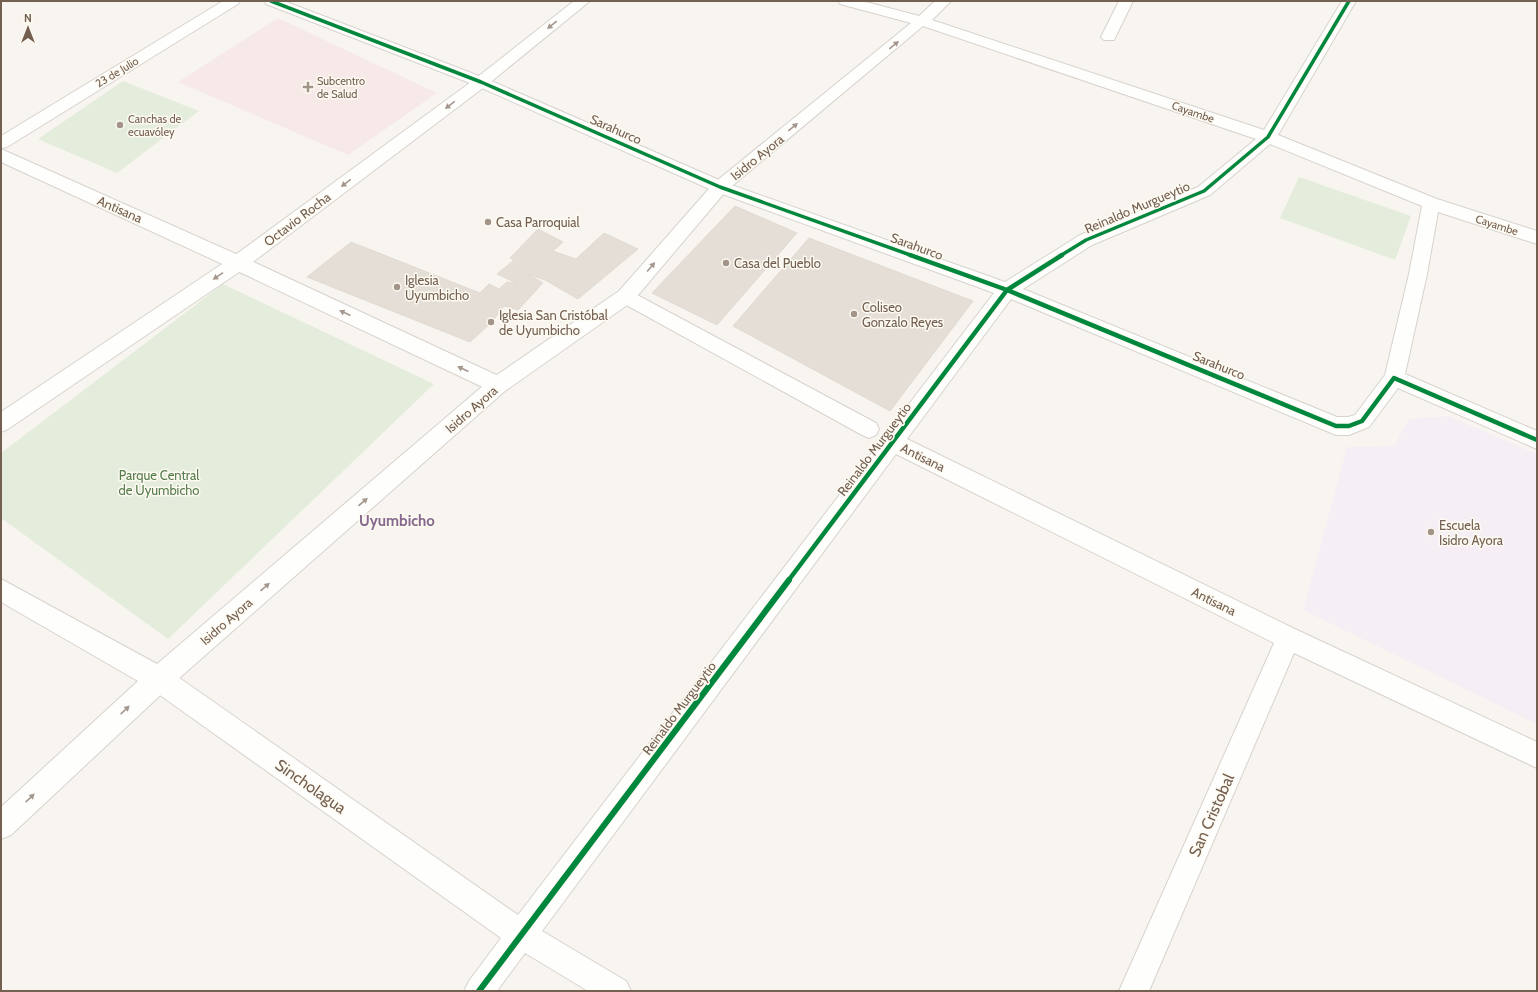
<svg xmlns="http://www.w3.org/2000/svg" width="1538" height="992" font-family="Cabin,sans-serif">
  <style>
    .education { fill: #f5eef4 }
    .medical { fill: #f7e9e8 }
    .green { fill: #e4eddc }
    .building { fill: #e4ded7; stroke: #e0dad2 }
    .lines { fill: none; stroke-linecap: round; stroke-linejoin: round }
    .street-casing { stroke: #d7d2cd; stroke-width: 2 }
    .secondary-casing { stroke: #d7d2cd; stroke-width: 2 }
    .street { fill: #fefefd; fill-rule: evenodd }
    .secondary { fill: #fefefd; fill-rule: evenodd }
    .cycleway-far2-casing { stroke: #fdfaf2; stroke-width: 5.5 }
    .cycleway-far1-casing { stroke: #fdfaf2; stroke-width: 7 }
    .cycleway-casing { stroke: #fdfaf2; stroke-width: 8 }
    .cycleway-far2 { stroke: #00873e; stroke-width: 3.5 }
    .cycleway-far1 { stroke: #00873e; stroke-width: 4.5 }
    .cycleway { stroke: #00873e; stroke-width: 6 }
    .oneway { fill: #a4978d }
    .poi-dot { fill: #a29489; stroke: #fdfaf2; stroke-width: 1.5 }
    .labels { text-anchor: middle; stroke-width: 3; stroke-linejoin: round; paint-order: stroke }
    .far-street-label { font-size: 11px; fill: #746051; stroke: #fdfaf2 }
    .far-poi-label { font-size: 11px; fill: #746051; stroke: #fdfaf2; text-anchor: start }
    .street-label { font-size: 13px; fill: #746051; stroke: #fdfaf2 }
    .poi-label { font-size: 13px; fill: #746051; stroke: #fdfaf2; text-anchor: start }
    .park-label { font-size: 13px; fill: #577d4d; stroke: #fdfaf2 }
    .quarter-label { font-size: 15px; font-weight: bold; fill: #86698e; stroke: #fdfaf2 }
    .near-street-label { font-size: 16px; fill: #746051; stroke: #fdfaf2 }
  </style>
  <rect width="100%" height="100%" fill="#f8f5f0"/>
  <!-- education -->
  <path class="education" d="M1448 416 1537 454V724L1303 610 1347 447 1394 446 1409 419Z"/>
  <!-- medical -->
  <path class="medical" d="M278 18 437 93 348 155 178 82Z"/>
  <!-- green -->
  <path class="green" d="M123 81 199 111 117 173 38 139Z
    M1299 177 1411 216 1395 260 1280 218Z
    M223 284 434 384 168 639 1 518V453Z"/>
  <!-- building -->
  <path class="building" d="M735 206 797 233 717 325 652 293Z
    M538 229 563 242 553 251 576 259 604 233 638 249 578 299 545 280 528 274 543 283 518 310 504 306 492 322 470 342 307 277 351 242 480 293 489 284 499 289 507 282 518 284 497 274 514 260 510 258Z
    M809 238 973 301 890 411 733 326Z"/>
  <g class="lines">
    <defs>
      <path id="street" d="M223 1H240L238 4 7 147 1 148V136Z
        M264 1H284L487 79 726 183 1005 282 1080 235 1198 187 1256 139 917 24 915 21 917 18 935 1H951L932 20 1264 130 1342 1H1356L1278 135 1437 199 1537 231V244L1438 212 1427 274 1405 374 1537 431V449L1398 388 1369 427 1349 435H1336L1011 299 907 439 1297 630 1537 742V768L1294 653 1149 991H1119L1274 643 896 454 542 931 626 981 631 991H588L525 953 497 991H464L469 981 501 938 150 688 1 602V579L168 670 518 915 994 293 714 191 475 85 266 4ZM1270 144 1422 206 1409 274 1385 375 1355 415 1348 417H1337L1023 289 1092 245 1210 195Z
        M1119 1H1133L1114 40H1104L1101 37Z
        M1 149 245 258 505 379 508 385 505 391 498 393 491 391 231 268 1 162Z
        M626 289 876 423 879 429 876 435 869 438 862 435 619 301 617 296 619 291Z"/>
      <path id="secondary" d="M574 1H590L487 85 245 268 8 429 1 432V412L231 258 475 79Z
        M838 1H862L927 18 929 21 726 191 633 301 505 391 168 688 11 835 1 839V807L150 670 491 379 619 291 714 183 911 23 840 4Z"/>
    </defs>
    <!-- street casing -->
    <use href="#street" class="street-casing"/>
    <!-- secondary casing -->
    <use href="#secondary" class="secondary-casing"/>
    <!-- street -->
    <use href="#street" class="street"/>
    <!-- secondary -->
    <use href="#secondary" class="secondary"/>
    <defs>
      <path id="cycleway-far2" d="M271 1 481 82 720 187 913 256
        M1060 256 1086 240 1204 191 1268 137 1349 1"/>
      <path id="cycleway-far1" d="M910 255 1007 290 1336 426H1349L1362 421 1394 378 1537 440
        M788 581 1007 290 1062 255"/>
      <path id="cycleway" d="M479 991 789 580"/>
    </defs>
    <!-- cycleway-far2 casing -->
    <use href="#cycleway-far2" class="cycleway-far2-casing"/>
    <!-- cycleway-far1 casing -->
    <use href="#cycleway-far1" class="cycleway-far1-casing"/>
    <!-- cycleway casing -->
    <use href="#cycleway" class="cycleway-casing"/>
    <!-- cycleway-far2 -->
    <use href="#cycleway-far2" class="cycleway-far2"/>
    <!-- cycleway-far1 -->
    <use href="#cycleway-far1" class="cycleway-far1"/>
    <!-- cycleway -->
    <use href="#cycleway" class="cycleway"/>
  </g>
  <!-- one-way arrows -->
  <defs><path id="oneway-solid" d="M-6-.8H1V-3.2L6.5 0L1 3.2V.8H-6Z"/></defs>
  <g class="oneway">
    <use href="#oneway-solid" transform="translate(552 25) rotate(141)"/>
    <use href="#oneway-solid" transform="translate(894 45) rotate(-39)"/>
    <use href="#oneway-solid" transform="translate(450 105) rotate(143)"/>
    <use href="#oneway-solid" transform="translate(793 127) rotate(-39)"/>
    <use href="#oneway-solid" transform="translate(346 183) rotate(143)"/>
    <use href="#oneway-solid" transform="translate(651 267) rotate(-50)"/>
    <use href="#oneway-solid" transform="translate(218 276) rotate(146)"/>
    <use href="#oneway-solid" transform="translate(345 313) rotate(-155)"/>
    <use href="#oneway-solid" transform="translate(463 369) rotate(-155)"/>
    <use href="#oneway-solid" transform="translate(363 502) rotate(-41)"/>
    <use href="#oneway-solid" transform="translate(265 587) rotate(-41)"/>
    <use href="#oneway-solid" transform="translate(125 710) rotate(-43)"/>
    <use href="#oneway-solid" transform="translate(30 798) rotate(-43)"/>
  </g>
  <!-- markers -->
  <g class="poi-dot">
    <path d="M306 81h4v4h4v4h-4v4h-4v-4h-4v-4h4z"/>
    <circle cx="120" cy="125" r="4"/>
    <circle cx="488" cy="222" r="4"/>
    <circle cx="726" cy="263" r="4"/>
    <circle cx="397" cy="287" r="4"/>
    <circle cx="854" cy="314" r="4"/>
    <circle cx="491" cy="322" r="4"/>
    <circle cx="1431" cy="532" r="4"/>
  </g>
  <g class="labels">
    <!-- far-street labels -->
    <g class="far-street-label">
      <text transform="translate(117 72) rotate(-31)" y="4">23 de Julio</text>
      <text transform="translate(1193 112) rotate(19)" y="4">Cayambe</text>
      <text transform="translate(1497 225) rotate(18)" y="4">Cayambe</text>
    </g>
    <!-- far-poi labels -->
    <g class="far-poi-label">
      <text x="317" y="85">Subcentro<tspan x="317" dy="13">de Salud</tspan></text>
      <text x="128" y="123">Canchas de<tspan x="128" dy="13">ecuavóley</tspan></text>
    </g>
    <!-- street labels -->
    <g class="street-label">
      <text transform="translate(616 129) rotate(24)" y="5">Sarahurco</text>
      <text transform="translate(757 157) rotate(-39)" y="5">Isidro Ayora</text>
      <text transform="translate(1137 207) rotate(-23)" y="5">Reinaldo Murgueytio</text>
      <text transform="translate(120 209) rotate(24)" y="5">Antisana</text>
      <text transform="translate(297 219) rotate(-37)" y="5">Octavio Rocha</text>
      <text transform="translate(917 246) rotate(20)" y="5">Sarahurco</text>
      <text transform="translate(1219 365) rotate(22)" y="5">Sarahurco</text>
      <text transform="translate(471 409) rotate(-41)" y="5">Isidro Ayora</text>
      <text transform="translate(874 449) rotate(-53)" y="5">Reinaldo Murgueytio</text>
      <text transform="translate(923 457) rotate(26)" y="5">Antisana</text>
      <text transform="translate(1214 601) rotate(26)" y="5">Antisana</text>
      <text transform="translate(226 621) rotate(-41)" y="5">Isidro Ayora</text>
      <text transform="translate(679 708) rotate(-53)" y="5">Reinaldo Murgueytio</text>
    </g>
    <!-- poi labels -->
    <g class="poi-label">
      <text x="496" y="227">Casa Parroquial</text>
      <text x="734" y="268">Casa del Pueblo</text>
      <text x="405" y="285">Iglesia<tspan x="405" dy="15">Uyumbicho</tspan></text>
      <text x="862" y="312">Coliseo<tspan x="862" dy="15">Gonzalo Reyes</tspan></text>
      <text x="499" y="320">Iglesia San Cristóbal<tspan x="499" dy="15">de Uyumbicho</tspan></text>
      <text x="1439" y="530">Escuela<tspan x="1439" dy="15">Isidro Ayora</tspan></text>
    </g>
    <!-- park labels -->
    <g class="park-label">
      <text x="159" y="480">Parque Central<tspan x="159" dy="15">de Uyumbicho</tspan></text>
    </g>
    <!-- quarter labels -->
    <g class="quarter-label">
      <text x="397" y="526">Uyumbicho</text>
    </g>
    <!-- near-street labels -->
    <g class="near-street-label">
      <text transform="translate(311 786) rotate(35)" y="6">Sincholagua</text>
      <text transform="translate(1211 815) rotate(-66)" y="6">San Cristobal</text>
    </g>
  </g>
  <!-- border -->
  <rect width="1538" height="992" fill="none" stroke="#746051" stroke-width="4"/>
  <!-- north arrow -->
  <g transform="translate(28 28)" stroke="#fdfaf2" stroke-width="3" paint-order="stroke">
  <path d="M0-3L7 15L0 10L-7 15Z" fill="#746051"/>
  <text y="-6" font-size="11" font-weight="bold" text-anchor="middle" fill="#746051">N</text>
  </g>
</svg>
